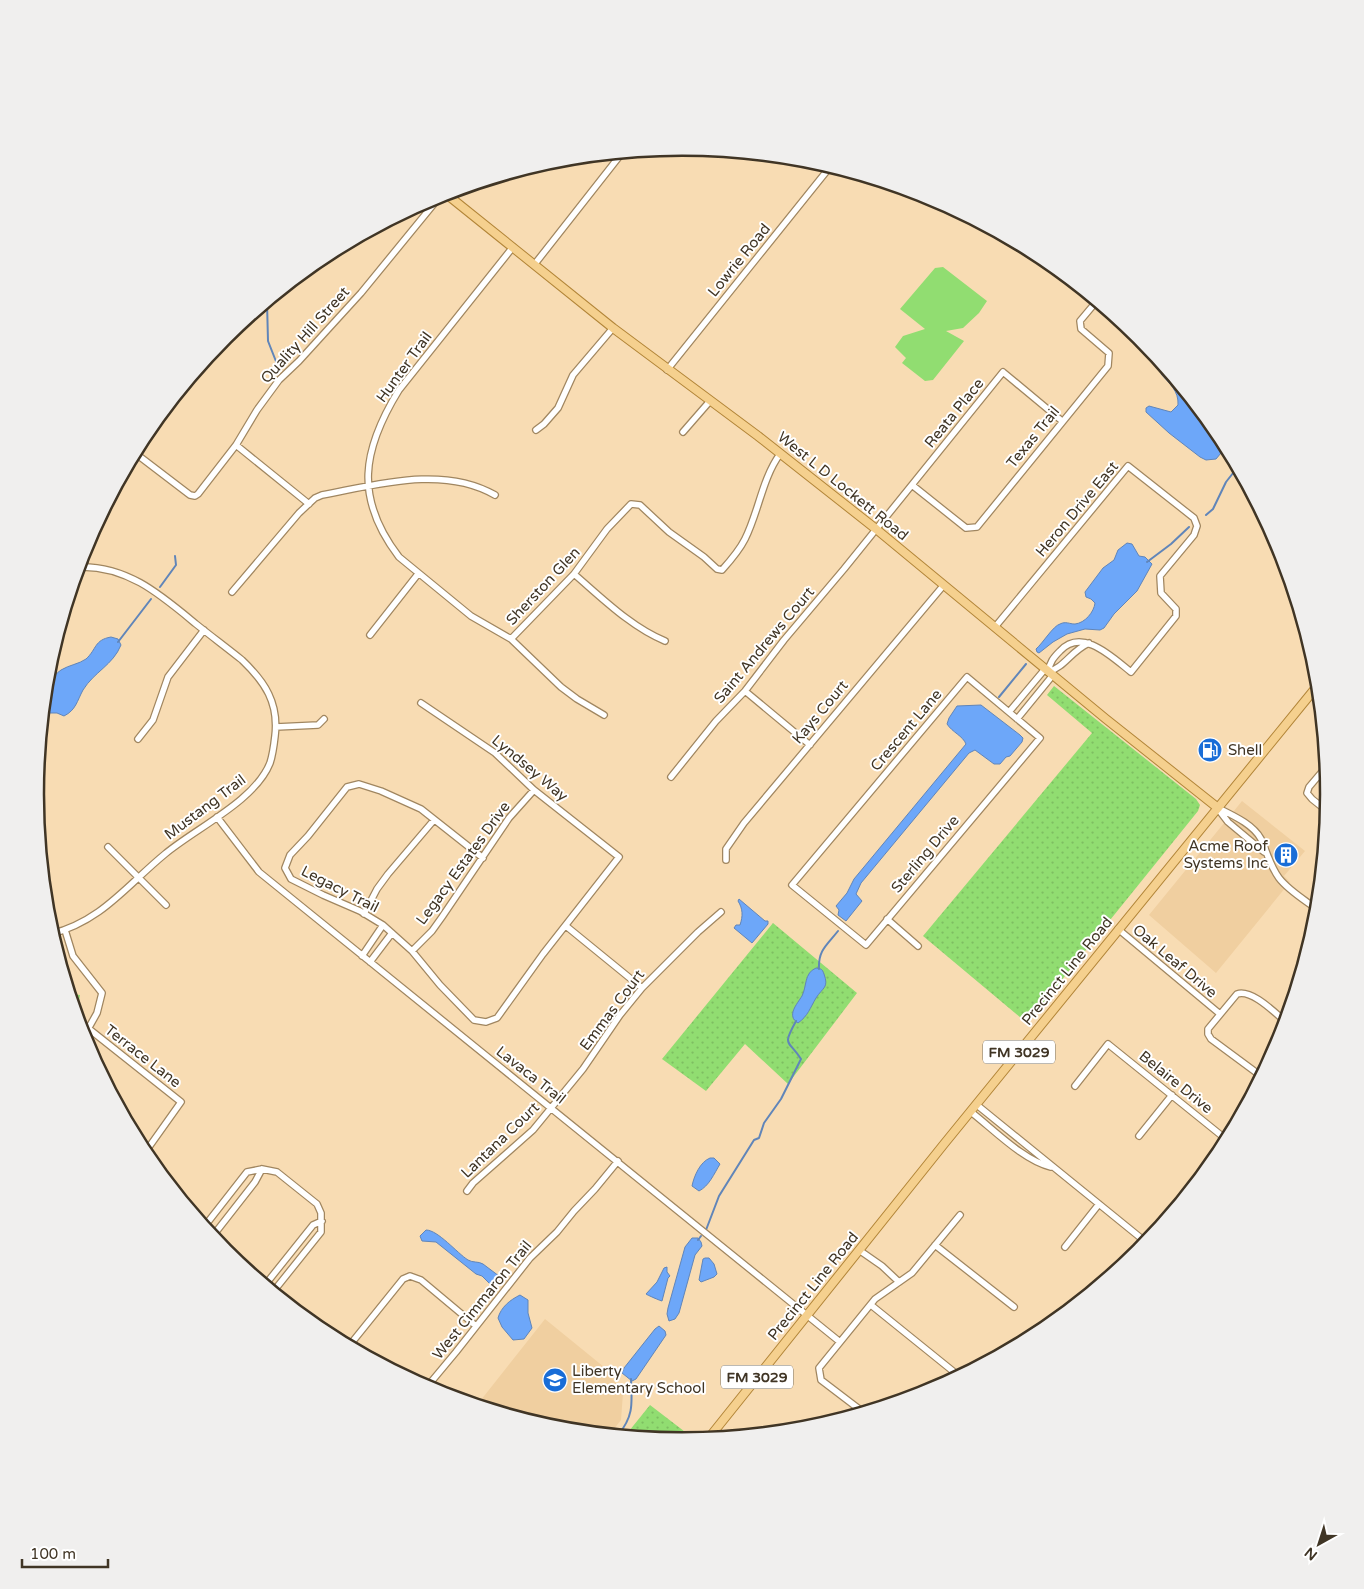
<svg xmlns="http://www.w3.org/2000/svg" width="1364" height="1589" font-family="'Varela Round',sans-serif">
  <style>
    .built { fill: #f0cfa0 }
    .grass { fill: url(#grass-dots) }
    .park { fill: #91dd71 }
    .water { fill: #6da7f9; stroke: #6085b9 }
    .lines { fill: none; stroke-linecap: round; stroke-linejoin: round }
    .stream { stroke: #6085b9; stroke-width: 2 }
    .minor-casing { stroke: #a08660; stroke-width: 8 }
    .major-casing { stroke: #b28538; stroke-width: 10 }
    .minor { stroke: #fff; stroke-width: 5.5 }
    .major { stroke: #f5d08e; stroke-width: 8 }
    .labels { text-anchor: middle; stroke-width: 4; stroke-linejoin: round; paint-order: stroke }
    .shield { fill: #fff; stroke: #797266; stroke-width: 1 }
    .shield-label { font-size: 14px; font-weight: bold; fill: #403525 }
    .street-label { font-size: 15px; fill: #403525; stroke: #fff }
    .poi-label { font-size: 15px; fill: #403525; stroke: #fff; text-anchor: start }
    .rim { fill: none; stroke: #403525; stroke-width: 2.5 }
  </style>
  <defs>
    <pattern id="grass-dots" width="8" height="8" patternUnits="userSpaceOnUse" patternTransform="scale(1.25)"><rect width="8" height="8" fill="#91dd71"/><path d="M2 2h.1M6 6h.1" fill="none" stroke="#7ebe62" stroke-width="1.8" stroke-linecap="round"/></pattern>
  </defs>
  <rect width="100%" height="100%" fill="#f8dcb3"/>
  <!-- built -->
  <path class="built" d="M1242 801 1305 851 1284 876 1290 882 1216 973 1149 915Z
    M545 1319 604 1367 623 1393 621 1420 610 1434 555 1429 477 1405Z"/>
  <!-- grass -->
  <path class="grass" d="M1054 686 1196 799 1200 805 1198 811 1027 1023 923 936 1092 733 1047 695Z
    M773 923 857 993 788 1084 745 1044 706 1091 662 1059Z
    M650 1405 693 1438 691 1441H682L625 1436Z"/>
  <!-- park -->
  <path class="park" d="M943 267 987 301 979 313 963 328 946 331 964 341 933 380 925 381 902 363 906 358 895 347 903 336 925 329 900 309 935 268Z
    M71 994 80 995 77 1015 71 998Z"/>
  <!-- water -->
  <path class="water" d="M1165 369 1220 435 1226 447 1216 459 1206 460 1200 457 1169 433 1146 412V408L1149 406 1171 412 1178 405C1179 391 1169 383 1161 374L1163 370Z
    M1127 543 1132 544 1139 556 1145 557 1152 564 1137 591 1114 614 1104 628 1100 630 1085 629 1067 634 1053 642 1039 653 1037 652 1036 649C1043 643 1053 626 1060 624 1066 621 1069 624 1075 624 1085 623 1094 612 1095 603L1091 599 1086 597 1085 592 1103 568 1114 560 1118 550Z
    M111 637 118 639 121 645C113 665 94 672 83 690 77 701 76 710 64 716L57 713H47L44 720 43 737 40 739C43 718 41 683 61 670 69 665 79 664 86 659 97 649 94 640 111 637Z
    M981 705 1020 735 1023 738 1022 742 1010 756 1006 757 1000 764H994L975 750 969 753 861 883 856 894 862 901 846 921 838 915 839 910 836 906 847 893 854 879 966 744C963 736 952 732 947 724L949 718 957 706Z
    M739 899 765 921H768V924L752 943 734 928 736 925H740C743 916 743 909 738 901Z
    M816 968C822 969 822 969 824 974 829 988 823 987 816 998 810 1008 808 1016 798 1023 786 1016 797 1004 802 996 807 986 804 973 816 968Z
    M710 1158H714L720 1164C714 1174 709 1186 699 1191L692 1186C694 1176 700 1162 710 1158Z
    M426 1230C438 1230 457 1253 468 1260 473 1263 478 1261 483 1264L499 1276 495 1284H490L482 1276 476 1274 436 1242 422 1241 420 1236Z
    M692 1238H698L701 1242 702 1246 695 1255 679 1313 675 1319 669 1321 667 1314 668 1308 685 1247Z
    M705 1258H709L714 1264 717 1274 714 1277 701 1282 699 1280 703 1259Z
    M667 1267V1272L670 1276 668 1278 662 1301C661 1301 647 1295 646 1294L657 1282 664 1268Z
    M520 1295 528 1300V1313L532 1328 524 1339 513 1340 502 1327 498 1318C501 1307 510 1300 520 1295Z
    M659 1326 665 1331 666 1335 636 1379 632 1381 622 1373 624 1368 655 1329Z"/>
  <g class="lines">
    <!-- stream -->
    <path class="stream" d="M267 302 268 341 279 369
      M1206 515 1213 509 1226 482 1237 468
      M1147 562 1171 544 1189 527
      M160 587 176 565 175 556
      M118 642 151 599
      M999 697 1026 664
      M38 820 40 777 39 754
      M819 969C818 950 827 945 838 931
      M706 1230 719 1196 754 1140 759 1138 764 1123 781 1099 801 1059C788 1039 782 1047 796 1021
      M698 1240 701 1236
      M618 1435C634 1416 632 1403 631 1379"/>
    <defs>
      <path id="minor" d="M513 247 399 390C362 450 354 498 399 557L471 616 511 639 561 687 577 699 604 715
        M534 265 622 153
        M667 370 830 167
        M536 430 544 424 558 408 573 375 613 328
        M683 432 710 401
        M236 445 309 504
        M135 453 190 495 195 496 198 494 236 445 257 410 279 380 299 361 361 293 442 194
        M912 485 966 528 977 527 1108 366 1109 353 1081 329 1080 321 1096 302
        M84 548 85 566
        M574 574C602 598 631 627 665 641
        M232 592 299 513 315 498 322 495C376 485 443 465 495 495
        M995 627 1128 466 1194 518 1197 526 1194 535 1160 576 1161 593 1176 609V616L1131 672C1112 657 1082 627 1060 651 1053 658 1050 662 1048 672 1065 667 1071 651 1089 643
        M370 635 418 574
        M511 639 574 574 607 529 631 504 640 505 669 532 704 557 717 569 722 570C731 560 739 551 745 539 759 511 762 479 780 454
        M967 677 1040 738 866 945 792 885Z
        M745 691 810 745
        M421 703 495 753 534 790 619 857 543 954 497 1018 486 1022 474 1020 440 985 412 951 383 925 360 911 323 895 291 879 285 868 290 855 308 836 347 787 359 784 381 791 421 809 483 858
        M1009 712 1045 669
        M1017 719 1053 675
        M276 727 318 725 324 719
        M138 739 153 720 168 677 204 630
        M1326 767 1309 787 1307 793 1312 799 1327 811
        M671 777 716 721 745 691 784 640 844 569 1003 372 1062 421
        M1218 808C1232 815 1253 824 1261 839 1267 852 1270 866 1279 878 1289 891 1305 900 1318 910
        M1218 809 1228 822 1264 852
        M217 817 259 872 840 1342
        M108 847 166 905
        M726 860V849L744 823 943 586
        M364 914 377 889 388 874 434 820
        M887 919 918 946
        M566 926 642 988
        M1118 929 1220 1014
        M65 930 73 956 102 993 97 1013 83 1038
        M51 934C102 921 127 885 165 854 196 828 255 801 270 763 273 754 274 745 275 736 279 703 265 682 242 660 227 648 211 636 196 624 161 595 127 565 78 567
        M1305 948 1311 940
        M412 951 432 931 442 917 509 818 534 790
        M362 956 383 925
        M370 962 392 933
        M89 1029 181 1102 144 1154
        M1261 1076 1211 1039 1208 1034V1029L1237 994C1252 989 1275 1013 1286 1022
        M1075 1086 1108 1044 1227 1140
        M977 1105 1147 1243
        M971 1112C993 1129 1024 1161 1051 1167
        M1139 1136 1172 1095
        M467 1191 473 1183 533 1130 583 1069 620 1015 642 988 698 932 721 912
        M204 1227 247 1172 262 1169 277 1172 317 1204 321 1213V1232L273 1292
        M212 1237 255 1182 262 1169
        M935 1245 1014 1307
        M1065 1247 1099 1204
        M859 1250 882 1266 899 1282
        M265 1285 313 1225 322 1221
        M871 1305 959 1376
        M349 1346 403 1279 410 1276 421 1280 476 1326
        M426 1388 456 1352 530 1258 557 1232 574 1211 595 1189 618 1161
        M863 1412 821 1380 819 1368 875 1299 912 1273 960 1215"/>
      <path id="major" d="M445 193 613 328 758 436 876 529 1106 719 1218 808
        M708 1439 944 1144 1318 685"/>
    </defs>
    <!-- minor casing -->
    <use href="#minor" class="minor-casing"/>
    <!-- major casing -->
    <use href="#major" class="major-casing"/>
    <!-- minor -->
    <use href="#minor" class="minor"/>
    <!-- major -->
    <use href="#major" class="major"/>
  </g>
  <!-- icons -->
  <defs>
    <symbol id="fuel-disc" viewBox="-11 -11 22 22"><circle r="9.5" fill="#196dd7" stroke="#fff"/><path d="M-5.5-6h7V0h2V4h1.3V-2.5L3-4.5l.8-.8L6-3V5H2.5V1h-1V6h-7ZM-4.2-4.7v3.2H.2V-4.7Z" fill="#fff"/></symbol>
    <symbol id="building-disc" viewBox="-11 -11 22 22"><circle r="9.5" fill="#196dd7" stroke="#fff"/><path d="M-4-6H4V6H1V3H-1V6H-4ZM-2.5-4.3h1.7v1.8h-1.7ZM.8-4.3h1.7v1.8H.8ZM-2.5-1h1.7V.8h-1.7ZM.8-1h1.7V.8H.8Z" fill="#fff"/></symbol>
    <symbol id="school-disc" viewBox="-11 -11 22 22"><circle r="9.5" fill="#196dd7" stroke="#fff"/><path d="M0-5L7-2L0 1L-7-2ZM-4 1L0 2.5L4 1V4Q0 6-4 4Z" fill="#fff"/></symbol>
  </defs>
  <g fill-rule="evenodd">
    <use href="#fuel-disc" x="1196" y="736" width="28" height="28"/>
    <use href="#building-disc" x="1272" y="841" width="28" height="28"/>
    <use href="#school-disc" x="541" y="1366" width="28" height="28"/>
  </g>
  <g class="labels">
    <!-- shield labels -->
    <g class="shield">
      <rect x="983" y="1040.5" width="72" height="23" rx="4"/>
      <rect x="721" y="1365.5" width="72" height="23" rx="4"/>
    </g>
    <g class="shield-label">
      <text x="1019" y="1057">FM 3029</text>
      <text x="757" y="1382">FM 3029</text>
    </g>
    <!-- street labels -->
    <g class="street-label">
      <text transform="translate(739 260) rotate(-51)" y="5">Lowrie Road</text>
      <text transform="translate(305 335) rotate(-48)" y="5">Quality Hill Street</text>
      <text transform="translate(404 367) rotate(-54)" y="5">Hunter Trail</text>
      <text transform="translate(954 413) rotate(-51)" y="5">Reata Place</text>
      <text transform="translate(1033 437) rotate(-51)" y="5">Texas Trail</text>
      <text transform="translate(843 486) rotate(39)" y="5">West L D Lockett Road</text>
      <text transform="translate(1077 509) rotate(-50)" y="5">Heron Drive East</text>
      <text transform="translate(543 586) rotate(-47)" y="5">Sherston Glen</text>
      <text transform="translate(764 645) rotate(-50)" y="5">Saint Andrews Court</text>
      <text transform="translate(820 712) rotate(-50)" y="5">Kays Court</text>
      <text transform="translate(906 730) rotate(-50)" y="5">Crescent Lane</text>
      <text transform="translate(530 768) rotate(40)" y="5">Lyndsey Way</text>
      <text transform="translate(205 807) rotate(-37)" y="5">Mustang Trail</text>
      <text transform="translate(925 854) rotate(-50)" y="5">Sterling Drive</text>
      <text transform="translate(463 863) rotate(-54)" y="5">Legacy Estates Drive</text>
      <text transform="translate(340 889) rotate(27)" y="5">Legacy Trail</text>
      <text transform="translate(1175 961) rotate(40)" y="5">Oak Leaf Drive</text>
      <text transform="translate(1067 971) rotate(-51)" y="5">Precinct Line Road</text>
      <text transform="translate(612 1010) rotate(-53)" y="5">Emmas Court</text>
      <text transform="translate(143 1056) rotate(38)" y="5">Terrace Lane</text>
      <text transform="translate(531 1075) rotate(38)" y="5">Lavaca Trail</text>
      <text transform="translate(1176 1082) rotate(39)" y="5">Belaire Drive</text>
      <text transform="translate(500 1140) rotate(-44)" y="5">Lantana Court</text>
      <text transform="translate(813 1286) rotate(-51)" y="5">Precinct Line Road</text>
      <text transform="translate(482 1300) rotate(-51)" y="5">West Cimmaron Trail</text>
    </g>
    <!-- poi labels -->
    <g class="poi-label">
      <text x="1228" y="755">Shell</text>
      <text x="1268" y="851" text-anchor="end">Acme Roof<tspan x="1268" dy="17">Systems Inc</tspan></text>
      <text x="572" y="1376">Liberty<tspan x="572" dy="17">Elementary School</tspan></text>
    </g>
  </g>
  <!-- crop -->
  <path d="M0 0H1364V1589H0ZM44 794a638 638 0 1 1 1276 0a638 638 0 1 1-1276 0Z" fill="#f0efee" fill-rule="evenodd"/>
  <path class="rim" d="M44 794a638 638 0 1 1 1276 0a638 638 0 1 1-1276 0Z"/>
  <!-- north arrow -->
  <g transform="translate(1319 1544) rotate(219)" stroke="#ffffff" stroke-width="4" paint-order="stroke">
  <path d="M0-4L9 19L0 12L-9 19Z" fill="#403525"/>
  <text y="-8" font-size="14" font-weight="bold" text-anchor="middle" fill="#403525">N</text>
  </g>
  <!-- scale -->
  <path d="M22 1559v8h86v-8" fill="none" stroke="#403525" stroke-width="2.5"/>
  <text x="30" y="1559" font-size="15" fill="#403525" stroke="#ffffff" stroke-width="4" paint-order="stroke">100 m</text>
</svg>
